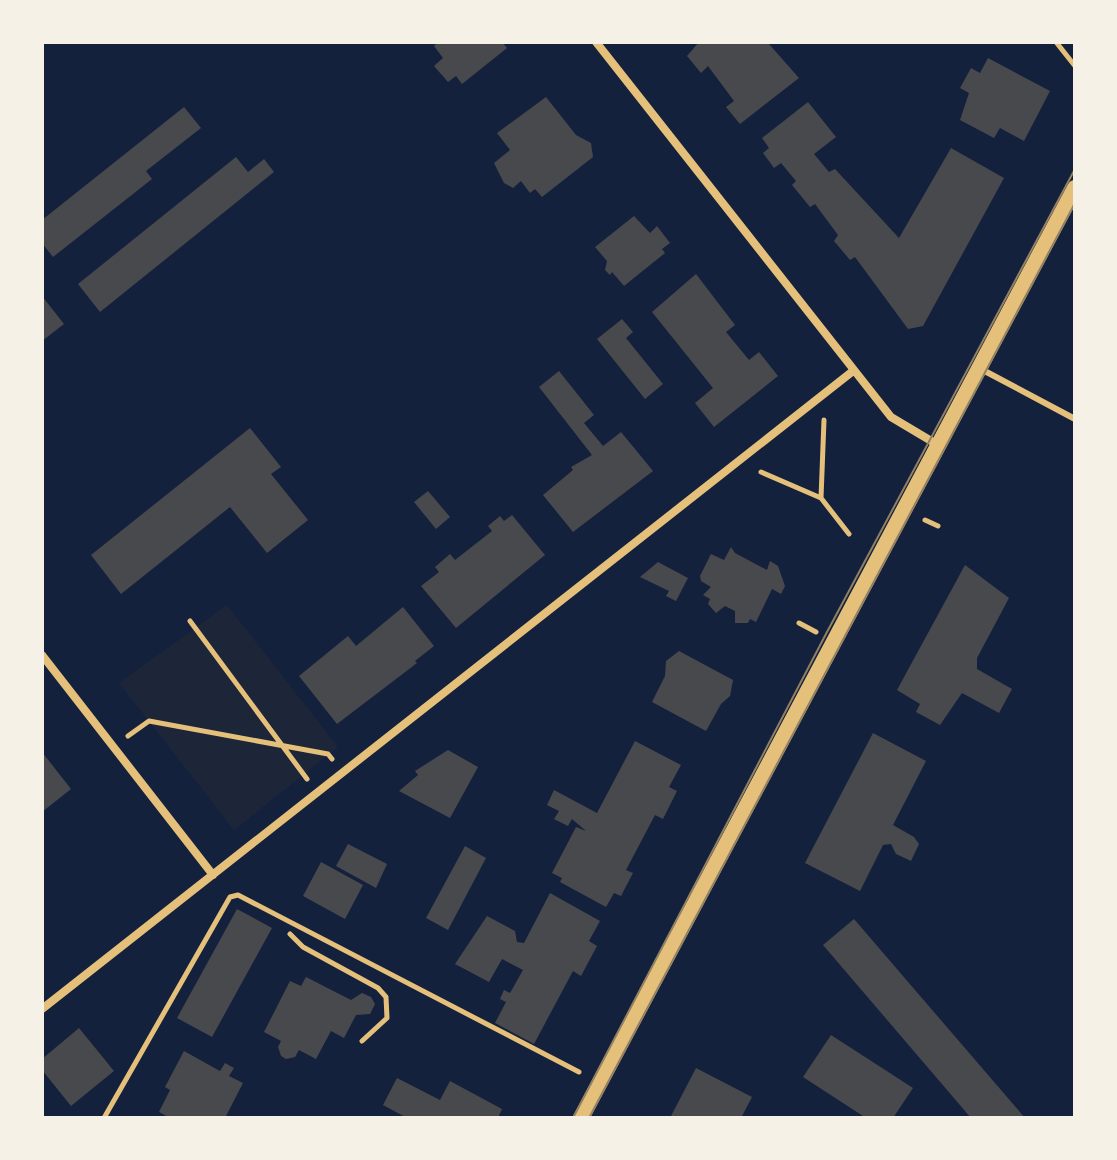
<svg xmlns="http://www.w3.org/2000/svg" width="1117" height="1160" font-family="'Varela Round',sans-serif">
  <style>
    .green { fill: #1d2539 }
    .building { fill: #48494c }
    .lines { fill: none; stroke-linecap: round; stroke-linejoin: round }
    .path { stroke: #e5c07b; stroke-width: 5 }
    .service { stroke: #e5c07b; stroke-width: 6 }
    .minor { stroke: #e5c07b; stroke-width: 8 }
    .secondary { stroke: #e5c07b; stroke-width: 16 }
    .tram { stroke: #918062; stroke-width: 2 }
  </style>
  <rect width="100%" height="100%" fill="#14213d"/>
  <!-- green -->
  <path class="green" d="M227 605 338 747 234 830 119 683Z"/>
  <!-- building -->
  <path class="building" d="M438 42H502L507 48 462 84 456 76 448 82 434 66 443 58 434 46Z
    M699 42 769 44 799 78 740 124 726 107 734 101 708 66 701 73 687 56Z
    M988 58 1050 91 1024 141 1000 128 994 138 960 120 969 93 960 88 971 68 980 73Z
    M546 97 576 135 591 143 593 157 542 197 535 189 530 193 521 181 513 188 504 183 494 163 510 150 497 133Z
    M808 102 836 137 814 154 829 172 835 169 899 238 951 148 1004 178 923 326 908 329 855 257 850 260 834 241 838 235 815 204 810 207 792 185 796 181 781 163 774 168 763 153 769 148 762 138Z
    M184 107 201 128 146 171 152 179 53 257 42 243V220Z
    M236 157 248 172 264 159 274 172 100 312 78 284Z
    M634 216 650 233 657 226 670 243 662 249 665 253 624 286 612 272 610 275 605 270 607 261 595 247Z
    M696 274 735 325 726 332 749 360 759 352 778 376 714 427 695 403 713 388 652 312Z
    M42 296 64 324 42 341Z
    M622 319 633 332 626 338 663 384 645 399 597 339Z
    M559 371 594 415 584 423 603 446 621 432 653 471 573 532 543 495 573 470 571 467 592 455 539 387Z
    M250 428 281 467 271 474 308 520 267 553 230 507 121 594 91 555Z
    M428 491 450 517 436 529 414 502Z
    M512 515 545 555 456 628 421 586 439 572 435 567 450 554 455 560 492 531 488 526 500 516 504 521Z
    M731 547 735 553 767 570 770 561 778 566 785 586 781 594 772 589 756 622 750 619 748 623H735V611L725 606 716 613 708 604 710 599 703 595 711 587 701 581 700 576 711 554 724 560Z
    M658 562 688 578 676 601 666 596 669 591 640 577Z
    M965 565 1009 598 977 658V669L1012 689 999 713 962 693 940 725 916 712 920 704 897 690Z
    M403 607 434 646 415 661 417 663 337 724 299 676 348 636 356 646Z
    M679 651 733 680 730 696 721 704 706 731 652 702 665 676 666 661Z
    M873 733 926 761 893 825 914 837 919 844 911 861 896 854 891 844 883 845 860 891 805 863Z
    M635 741 681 765 669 787 677 791 663 819 655 815 626 870 633 873 621 896 614 893 606 907 560 882 562 878 552 873 576 827 586 831 572 819 568 826 554 819 559 811 547 805 554 790 597 813Z
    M448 750 478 767 450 818 399 791 418 775 415 771Z
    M42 752 71 789 42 812Z
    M348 844 387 864 376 888 336 866Z
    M465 846 486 858 448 930 426 918Z
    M321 862 363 885 345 919 303 896Z
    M550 893 600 921 589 941 597 946 581 976 573 971 534 1044 495 1023 506 1002 500 999 504 990 510 993 523 970 502 959 489 982 455 964 487 916 515 931 517 942 524 943Z
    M237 909 272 928 212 1037 177 1018Z
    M854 919 1025 1118H971L823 945Z
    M306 977 351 1000 362 993 371 997 375 1004 370 1014 356 1015 344 1038 331 1031 316 1059 299 1050 295 1057 286 1059 281 1056 278 1047 281 1041 264 1032 290 981 301 986Z
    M79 1028 114 1071 71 1106 42 1070V1059Z
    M831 1035 913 1088 893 1118H866L803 1077Z
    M184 1051 220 1071 225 1063 234 1068 229 1076 243 1083 225 1118H170L159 1112 170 1090 165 1087Z
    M696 1068 752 1097 741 1118H670Z
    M397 1078 440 1100 450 1081 502 1109 498 1118H407L383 1105Z"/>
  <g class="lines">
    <!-- path -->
    <path class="path" d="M1056 42 1075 66
      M761 472 821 498 824 420
      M821 498 849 534
      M925 520 938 526
      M190 621 307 779
      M799 623 816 632
      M128 736 149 721 328 754 332 759
      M290 934 303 947 378 988 386 997 387 1018 362 1041
      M104 1118 230 897 238 895 579 1072"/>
    <!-- service -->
    <path class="service" d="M979 368 1075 419"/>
    <!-- minor -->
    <path class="minor" d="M596 42 891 417 938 445
      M42 655 213 875
      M42 1009 853 371"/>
    <!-- secondary -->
    <path class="secondary" d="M581 1118 1075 188"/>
    <!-- tram -->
    <path class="tram" d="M573 1118 827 632 1075 169
      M589 1118 1075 203"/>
  </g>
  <!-- border -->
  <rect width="1117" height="1160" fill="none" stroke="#f6f1e7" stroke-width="88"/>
</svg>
